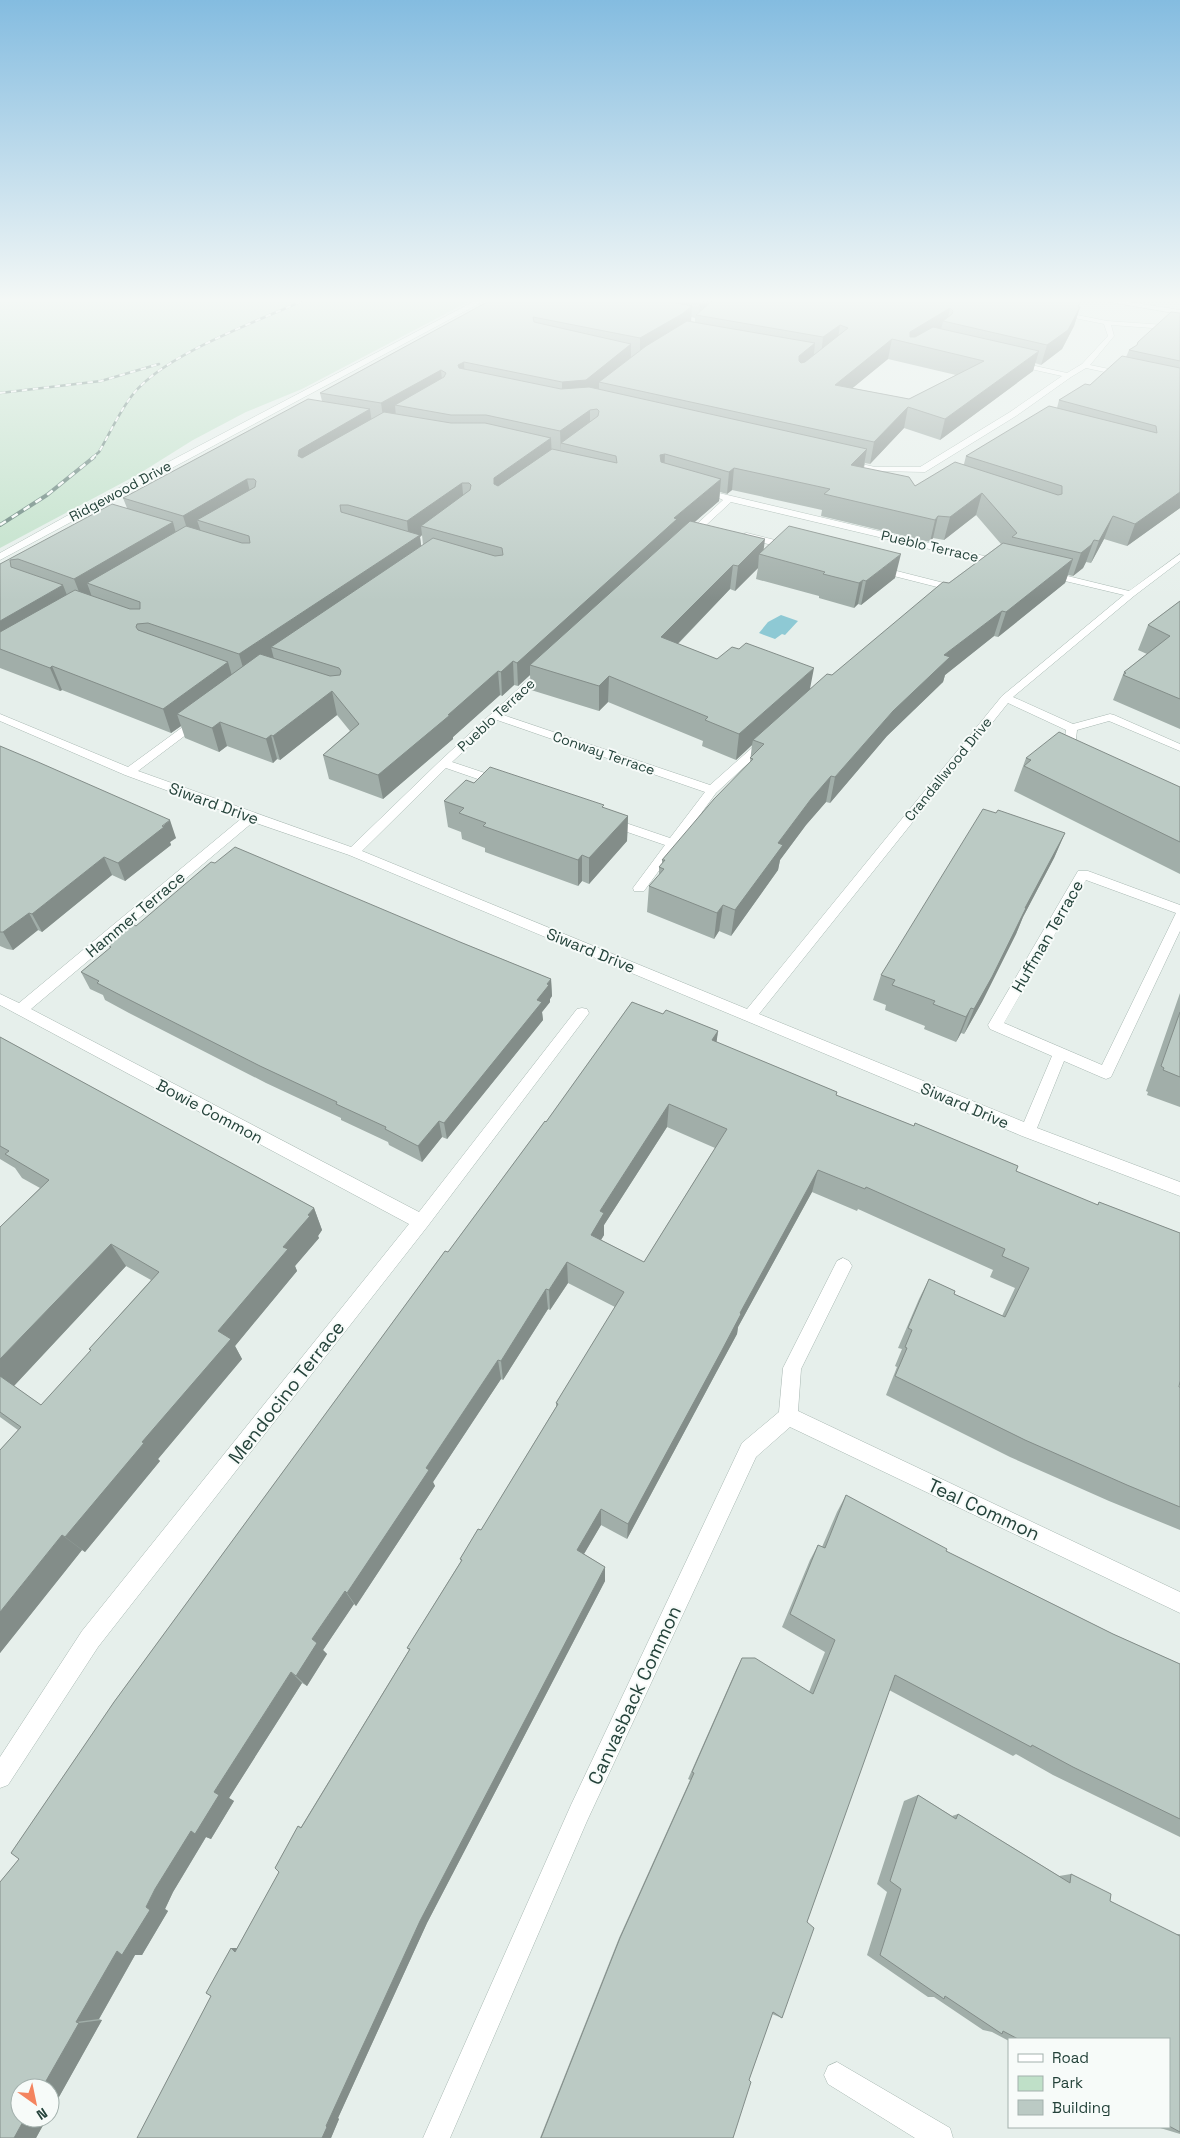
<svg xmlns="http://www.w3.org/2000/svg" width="1180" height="2138" font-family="'Space Grotesk',sans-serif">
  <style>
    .green { fill: #bfe0c8 }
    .water { fill: #8ec9d4 }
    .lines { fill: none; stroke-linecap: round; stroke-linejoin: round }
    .minor-casing { stroke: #a8b8b2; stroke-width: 1 }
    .tertiary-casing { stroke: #a8b8b2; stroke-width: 1 }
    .minor { fill: #fff; fill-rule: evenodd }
    .tertiary { fill: #fff; fill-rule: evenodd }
    .rail-far1-casing { stroke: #5f7d75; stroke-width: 2.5 }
    .rail-casing { stroke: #5f7d75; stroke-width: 4 }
    .rail-far1 { stroke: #f7fbf9; stroke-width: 2; stroke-dasharray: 5.5; stroke-linecap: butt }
    .rail { stroke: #f7fbf9; stroke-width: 2.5; stroke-dasharray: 7; stroke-linecap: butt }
    .wall { fill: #a1aea9; fill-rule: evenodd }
    .shaded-wall { fill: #838d89 }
    .building { fill: #bbcac4; stroke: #838d89; fill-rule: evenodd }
    .labels { text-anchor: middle; stroke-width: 4; stroke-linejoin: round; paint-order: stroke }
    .far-street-label { font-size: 14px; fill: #24423a; stroke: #f7fbf9 }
    .street-label { font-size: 16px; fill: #24423a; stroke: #f7fbf9 }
    .near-street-label { font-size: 19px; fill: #24423a; stroke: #f7fbf9 }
  </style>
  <rect width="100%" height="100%" fill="#e6efeb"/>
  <!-- green -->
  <path class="green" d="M0 301H470L302 389 246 412 193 440 137 475 0 548Z"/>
  <!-- water -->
  <path class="water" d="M781 615 798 621 785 635 782 634 775 639 759 633 768 622Z"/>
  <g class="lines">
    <defs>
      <path id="minor" d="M475 301H484L0 560V553L81 508Z
        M1057 311 1107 321 1180 326V330L1111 325 1114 336 1090 365 1128 373V377L1086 368 1071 377 1016 416 925 472 875 471 841 464 840 462 844 460 875 467H920L1010 412 1062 376 1013 365V361L1067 373 1082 364 1108 336 1104 324 1055 314 1054 313Z
        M719 493 1001 560 1006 563 1001 566 731 502 690 540H684V536L723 500 715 496Z
        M747 533 795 545 797 547 792 550 744 538V534Z
        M1180 554V561L1134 596 1013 697 1073 724 1110 714 1114 715 1180 744V751L1109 721 1077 730 1075 748 1081 752 1075 755 1063 750 1066 730 1008 703 759 1014 1024 1122 1052 1056 990 1029 988 1025 1078 871H1088L1180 905V931L1111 1077 1106 1079 1101 1077 1064 1061 1037 1128 1180 1182V1196L1022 1136 349 855 253 822 31 1009 419 1212 577 1009 582 1008 587 1009 589 1013 427 1227 98 1647 8 1785 0 1788V1757L82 1631 409 1224 0 1005V994L19 1003 242 818 125 775 0 721V714L128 767 195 718H203L205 720 203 722 138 771 351 847 440 761 542 667 546 666 551 669 503 715 710 785 762 739H770L772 741 770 743 716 793 644 891H634L633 888 665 845 604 824 602 821 608 817 670 838 705 792 497 720 452 762 503 779 505 782 503 785H495L446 768 362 851 747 1009 1002 696 1124 595 1044 576V572L1047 571 1129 591ZM1086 880 1176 913 1102 1065 1004 1023Z
        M877 566 952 585 954 587 949 590 874 571 872 569Z
        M843 1258 849 1261 852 1266 801 1369 798 1411 1180 1592V1613L790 1427 756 1457 587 1821 450 2138H423L571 1805 742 1443 779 1412 783 1368 837 1261Z
        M837 2062 950 2128 953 2138H915L828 2084 824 2075 828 2066Z"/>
      <path id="tertiary" d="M1104 301H1123L1180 310V314Z"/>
    </defs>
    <!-- minor casing -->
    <use href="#minor" class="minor-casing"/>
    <!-- tertiary casing -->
    <use href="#tertiary" class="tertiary-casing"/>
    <!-- minor -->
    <use href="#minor" class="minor"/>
    <!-- tertiary -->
    <use href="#tertiary" class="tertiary"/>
    <defs>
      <path id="rail-far1" d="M0 393 101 381 159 364
        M92 458 99 452C110 433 120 410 134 393 166 354 256 322 302 301"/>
      <path id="rail" d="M0 525 47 495 94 457"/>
    </defs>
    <!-- rail-far1 casing -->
    <use href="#rail-far1" class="rail-far1-casing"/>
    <!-- rail casing -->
    <use href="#rail" class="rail-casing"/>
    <!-- rail-far1 -->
    <use href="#rail-far1" class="rail-far1"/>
    <!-- rail -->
    <use href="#rail" class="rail"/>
  </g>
  <!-- wall -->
  <path class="wall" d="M489 301 1080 302 1078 307H1080L1074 326 1062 349 1041 365 1035 363 1033 371 940 440 904 428 870 464 865 463 864 468 915 486 964 464 966 456 1057 408 1059 400 1090 385 1126 357 1129 350 1137 345 1138 342 1180 313V508L1127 546 1104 539 1091 563 1086 562 1083 568 1073 576 1068 575 1065 583 998 637 994 636 945 675 943 682 887 736 830 803 826 802 806 825 780 860 778 870 731 936 719 931 714 939 647 912 649 886 659 875V867L662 863V860L750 762 752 745 736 760 702 746 703 741 608 702 599 711 531 690 530 675 518 686 514 685 502 696 500 695 453 737V739L383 799 329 779 323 755 350 731 337 715 280 760 277 759 273 763 227 746 219 752 185 738 181 726 171 733 62 690 60 691 0 668V564L127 508 123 498 322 401 320 393ZM691 317 695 318V322L691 321ZM888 359 956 375 909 399 852 388ZM732 490 822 510 821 516 930 542 933 538 944 540 976 515 1001 544 949 583 832 675 810 689 739 649 717 659 678 644 730 589 735 591 758 568 756 579 819 596V598L854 608 858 604 861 605 895 578 764 550 694 522 719 501 720 492 727 494ZM422 535 423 545 421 546 420 537Z
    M1180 601V729L1113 700 1124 672 1147 654 1138 650 1148 625Z
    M0 746 176 838 170 842 171 845 125 881 112 875 42 932 38 930 13 950 7 949 0 946Z
    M1026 758 1180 787V874L1014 791Z
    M474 783 604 808 628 816 627 841 589 884 582 881 578 886 485 852V848L462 839 461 832 448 827 444 801Z
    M996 813 1065 833 1054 858 1023 917 1016 934 982 1002 964 1034 961 1033 956 1042 924 1029 925 1026 885 1010 886 1005 873 1000 881 975Z
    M136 926 460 942 551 979 552 996 550 999V1002L542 1012 543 1020 447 1139 442 1137 422 1162 389 1145 388 1142 341 1120V1118L266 1083 129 1013 105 1000 103 995 90 989 81 972 110 948 108 945Z
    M1180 993V1107L1147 1095 1148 1092 1146 1091Z
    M632 1002 663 1014 666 1010 718 1031 716 1042 837 1092 836 1095 914 1126 915 1123 1018 1166 1016 1171 1097 1205 1099 1202 1180 1233V1381L1179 1387H1180V1530L1109 1501 1010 1457 886 1395 897 1367 895 1366 902 1349 898 1348 919 1299 929 1279 955 1291 954 1294 1002 1316 1015 1288 990 1277 993 1270 858 1209 857 1211 812 1192 738 1327 737 1334 717 1371 627 1539 601 1525 584 1554 605 1567V1581L427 1923 338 2118 339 2119 331 2138H137L211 1996 206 1993 231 1948H237L279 1872 275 1868 298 1826 301 1827 409 1650 407 1648 461 1561 460 1559 478 1529 481 1530 556 1407V1403L615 1307 568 1283 550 1310 548 1309 503 1380 501 1379 433 1482 435 1486 356 1606 354 1604 323 1650 327 1654 307 1686 302 1683 229 1798 234 1801 211 1839 206 1837 173 1892 165 1909 168 1911 142 1955H135L99 2019 102 2020 50 2113V2088H20V2118H47L36 2138H0V1882L19 1859 11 1853 114 1702 445 1251 448 1252 545 1121 546 1122ZM667 1127 715 1148 644 1262 601 1240 604 1235V1225Z
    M0 1037 314 1208 322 1230 318 1236 319 1238 295 1266 297 1271 235 1346 242 1359 158 1459 160 1461 85 1552 82 1550 0 1653V1450L18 1430 0 1417V1227L40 1188 22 1178 15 1168 0 1159ZM126 1266 151 1280 89 1349 91 1351 41 1405 14 1386Z
    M846 1495 946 1551 1113 1634 1180 1664V1837L1053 1775 1016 1754 1013 1756 889 1690 807 1922 782 2018 772 2014 749 2080 733 2138H540L619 1938 690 1780 688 1779 736 1670 742 1658 809 1692 825 1652 782 1627 810 1560 818 1545 822 1547 837 1512Z
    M918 1795 952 1816 958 1814 1059 1876 1071 1874 1110 1901 1175 1934H1180V2134L1157 2127H1169V2039H1009V2041L992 2032 983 2030 934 1997H928L867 1955 887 1892 877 1884 904 1801Z"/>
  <!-- shaded-wall -->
  <path class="shaded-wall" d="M700 301H719L699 315Z
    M1080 302 1076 315 1080 307 1074 326 1062 349 1041 365 1047 345 1078 307Z
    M692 306 691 325 640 358V338Z
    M950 308 947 322 943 321 941 330 908 343 910 332Z
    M840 325 837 345 821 357 823 337Z
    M892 339 888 359 832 405 835 385Z
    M815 343 813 363 797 376 799 356Z
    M631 344V364L599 382V390L562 402V382Z
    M1039 351 1033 371 940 440 945 419Z
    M464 362 465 382 458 365Z
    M441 370 443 390 395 405 396 417 384 424 381 403Z
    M908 407 904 428 870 464 874 442Z
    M370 409 373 430 303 471 298 456 299 450Z
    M590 410V430L561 443V452L560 431Z
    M551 438 552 459 496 499 494 484V478Z
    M867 449 863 470 851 465Z
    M665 454 664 475 659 476 660 455Z
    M734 468 732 490 727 494 729 472Z
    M247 479 252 501 197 520 201 532 190 538 183 516Z
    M721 479 719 501 530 665V675L518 686 517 663 674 518Z
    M462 483 464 505 421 526 422 535 420 537 423 558 271 647 274 659 246 678 239 654 409 542 407 521Z
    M1180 492V508L1127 546 1135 524Z
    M982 493 976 515 944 540 950 517Z
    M938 516 933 538 930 542 935 520Z
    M1113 516 1104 539 1091 563 1099 541Z
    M173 522 179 545 87 583 92 597 83 602 74 579Z
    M765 539 763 555 759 554 758 568 735 591 738 566Z
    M1094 540 1086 562 1083 568 1073 576 1081 553Z
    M901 554 895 578 861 605 866 581Z
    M1073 559 1065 583 998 637 1006 612Z
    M733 565 730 589 660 662 661 637Z
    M863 580 858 604 854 608 859 583Z
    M63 585 72 608 0 649V621Z
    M1002 611 994 636 945 675 943 682 887 736 830 803 835 777 893 711 944 655Z
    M513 661 514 685 502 696 501 672Z
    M228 662 235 686 177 714 181 726 171 733 163 709Z
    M52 666 62 690 60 691 50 668Z
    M814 668 809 694 753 740 752 745 736 760 739 734Z
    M498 671 500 695 453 737V739L383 799 378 775Z
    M609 676 608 702 599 711V686Z
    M332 691 337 715 280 760 273 736Z
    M220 722 227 746 219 752 212 728Z
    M271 735 277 759 273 763 266 739Z
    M831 776 826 802 806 825 780 860 778 870 731 936 735 910 778 843 811 799Z
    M628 816 627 841 589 884V858Z
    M170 820 176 838 170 842 171 845 125 881 118 863Z
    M1065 833 1054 858 1023 917 1016 934 982 1002 964 1034 974 1009 1025 908Z
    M582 855V881L578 886V860Z
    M104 857 112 875 42 932 32 914Z
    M723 905 719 931 714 939 717 913Z
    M29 913 38 930 13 950 3 932Z
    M551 979 552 996 550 999V1002L542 1012 543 1020 447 1139 444 1123 537 1000Z
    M971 1008 961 1033 956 1042 966 1017Z
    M718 1031 715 1054 712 1040Z
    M669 1104 667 1127 604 1225V1235L591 1256V1235L600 1211Z
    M439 1121 442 1137 422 1162 418 1146Z
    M818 1170 812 1192 738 1327 737 1334 717 1371 627 1539 628 1524 740 1313Z
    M314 1208 322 1230 318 1236 319 1238 295 1266 297 1271 235 1346 242 1359 158 1459 160 1461 85 1552 65 1537 142 1442 218 1331Z
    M111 1244 126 1266 11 1389 0 1378V1359Z
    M567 1262 568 1283 550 1310 549 1290Z
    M546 1289 548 1309 503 1380 501 1361Z
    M498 1360 501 1379 433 1482 435 1486 356 1606 347 1593 426 1468Z
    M601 1509V1525L578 1564 577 1550Z
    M62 1535 82 1550 0 1653V1612Z
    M605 1567V1581L427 1923 338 2118 339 2119 331 2138H322L326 2126 420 1921Z
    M345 1591 354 1604 323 1650 327 1654 307 1686 296 1676 312 1639Z
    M291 1672 302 1683 229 1798 234 1801 211 1839 206 1837 173 1892 165 1909 168 1911 142 1955H135L99 2019 76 2022 117 1951 146 1907 155 1889 214 1792Z
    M231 1948H246L235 1952Z
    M102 2020 50 2113V2088H42L79 2023Z
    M25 2118H47L36 2138H14Z"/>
  <!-- building -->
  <path class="building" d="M489 301H667L692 306 682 314 640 338 533 317 534 322 631 344 586 380 562 382 464 362 458 365 459 368 561 389 589 387 867 449 851 465 909 477 915 486 955 462 1058 495 1062 494V486L966 456 1049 406 1157 433 1156 426 1059 400 1085 384 1090 385 1122 356 1180 368V492L1135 524 1113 516 1099 541 1094 540 1091 545 1081 553 1012 537 1017 533 982 493 950 517 938 516 935 520 824 494 830 489 734 468 729 472 665 454 660 455 661 462 721 479 674 518 677 519 517 663 513 661 501 672 498 671 448 715H450L378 775 323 755 359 724 332 691 273 736 271 735 266 739 220 722 212 728 177 714 260 654 330 676 340 675 341 671 339 668 271 647 433 538 495 556 503 555 502 548 421 526 470 490 471 485 469 483H462L407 521 348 505H340L341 512 420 535 239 654 148 623 137 624 136 627 138 630 228 662 163 709 52 666 50 668 0 649V632L75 590 130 609H140V602L87 583 186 526 242 543H250L249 536 197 520 255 487 256 481 254 479H247L183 516 123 498 308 399 370 409 299 450 298 456 302 458 384 412 451 423H485L551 438 494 478V484L498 486 552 449 617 463 616 456 561 443 598 416 599 411 597 409 590 410 560 431 486 415H451L395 405 444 377 446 373 441 370 381 403 320 393Z
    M712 301H1076L1080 302 1078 307H1080L1068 330 1047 345 943 321 952 314 953 311 950 308 910 332V337H915L933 327 1039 351 945 419 908 407 874 442 599 382 646 346 687 321 815 343 799 356V361L801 363 805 362 848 328 840 325 823 337 696 315ZM892 339 984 361 909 399 835 385Z
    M1171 312 1180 313V361L1129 350 1137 345 1138 342Z
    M112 504 173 522 74 579 18 559 10 560 11 567 63 585 0 621V564Z
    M690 521 765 539 738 566 733 565 661 637 717 659 732 647 739 649 746 643 814 668 739 734 705 720 708 717 609 676 599 686 530 665Z
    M789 526 901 554 866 581 863 580 859 583 823 574 825 572 759 554Z
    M1003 543 1073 559 1006 612 1002 611 944 655 950 657 893 711 835 777 831 776 811 799 778 843 783 845 735 910 723 905 717 913 649 886 664 869 659 867 665 860H662L714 799 753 759 750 758 764 744 753 740 827 674 832 675 943 582 949 583Z
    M1180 601V699L1123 675 1126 673 1124 672 1170 636 1148 625Z
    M1059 732 1180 787V842L1024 766 1031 760 1026 758Z
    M0 746 38 762 170 820 162 826 164 827 118 863 104 857 32 914 29 913 3 932H0Z
    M490 767 604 805 602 807 628 816 589 858 582 855 578 860 483 826 486 823 459 813 464 808 444 801 466 780 474 783Z
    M983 809 996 813 998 810 1065 833 1025 908H1026L992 977 974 1009 971 1008 966 1017 933 1004 935 1001 892 985 895 980 881 975Z
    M235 847 460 942 551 979 547 984 549 985 537 1000 542 1002 444 1123 439 1121 418 1146 385 1129 386 1127 336 1104 337 1102 260 1066 120 995 97 983 99 981 81 972 111 947 108 945 133 924 136 926 211 862 215 863Z
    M632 1002 663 1014 666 1010 718 1031 712 1040 837 1092 836 1095 914 1126 915 1123 1018 1166 1016 1171 1098 1205 1099 1202 1180 1233V1381L1179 1387H1180V1507L1127 1485 1025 1440 895 1376 907 1348 905 1347 912 1330 908 1328 929 1279 955 1291 954 1294 1005 1317 1029 1268 1002 1256 1005 1249 866 1187 865 1189 818 1170 740 1313 741 1314 721 1352 628 1524 601 1509 577 1550 605 1567 420 1921 326 2126 327 2127 322 2138H137L211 1996 206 1993 231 1948 235 1952 279 1872 275 1868 298 1826 301 1828 410 1649 407 1648 462 1560 460 1559 478 1529 481 1530 558 1404 556 1403 624 1292 567 1262 549 1290 546 1289 501 1361 498 1360 426 1468 429 1470 347 1593 345 1591 312 1639 317 1643 296 1676 291 1672 214 1792 219 1795 195 1834 191 1831 155 1889 146 1907 150 1910 122 1955 117 1951 76 2022 79 2023 42 2088H20V2118H25L14 2138H0V1882L19 1859 11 1853 114 1702 445 1251 448 1252 545 1121 546 1122ZM669 1104 727 1129 644 1262 591 1235 604 1213 600 1211Z
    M1180 1012V1077L1163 1070 1164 1068 1161 1066Z
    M0 1037 314 1208 308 1215 310 1216 283 1247 288 1249 218 1331 231 1339 142 1442 144 1443 65 1537 62 1535 0 1612V1450L21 1427 0 1412V1376L41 1405 91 1350 89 1349 159 1272 111 1244 0 1359V1227L49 1180 5 1154 9 1151 0 1146Z
    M846 1495 947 1549 946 1551 1113 1634 1180 1664V1819L1073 1767 1032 1745 1031 1747 895 1675 807 1922 814 1928 782 2018 773 2012 749 2080 751 2082 733 2138H541L620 1938 694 1773 692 1772 742 1658H755L813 1694 835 1640 790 1614 818 1545 825 1548Z
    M918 1795 956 1819 958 1814 1070 1883 1071 1874 1111 1894 1110 1901 1180 1936V2132L1169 2126V2039H1018L1003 2031 1002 2034 945 1996 944 1999 880 1955 901 1889 890 1881Z"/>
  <!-- sky -->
  <linearGradient id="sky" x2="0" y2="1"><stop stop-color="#84bce0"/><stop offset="0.5" stop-color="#f4f8f6"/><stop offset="1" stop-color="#f4f8f6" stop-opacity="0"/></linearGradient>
  <rect width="1180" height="601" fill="url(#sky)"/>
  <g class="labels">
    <!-- far-street labels -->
    <g class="far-street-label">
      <text transform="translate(120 491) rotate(-28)" y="5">Ridgewood Drive</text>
      <text transform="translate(930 546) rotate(13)" y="5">Pueblo Terrace</text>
      <text transform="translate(496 715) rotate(-43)" y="5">Pueblo Terrace</text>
      <text transform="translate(604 753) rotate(19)" y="5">Conway Terrace</text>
      <text transform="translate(948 769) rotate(-51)" y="5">Crandallwood Drive</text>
    </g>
    <!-- street labels -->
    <g class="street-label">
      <text transform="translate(214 803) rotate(20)" y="6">Siward Drive</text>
      <text transform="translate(135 914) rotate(-40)" y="6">Hammer Terrace</text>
      <text transform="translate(1047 936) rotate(-60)" y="6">Huffman Terrace</text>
      <text transform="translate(591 950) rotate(22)" y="6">Siward Drive</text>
      <text transform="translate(965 1105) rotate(23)" y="6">Siward Drive</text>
      <text transform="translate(210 1111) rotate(28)" y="6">Bowie Common</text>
    </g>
    <!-- near-street labels -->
    <g class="near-street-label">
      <text transform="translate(286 1392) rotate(-52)" y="7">Mendocino Terrace</text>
      <text transform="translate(984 1509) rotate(25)" y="7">Teal Common</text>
      <text transform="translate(634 1695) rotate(-65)" y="7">Canvasback Common</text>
    </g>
  </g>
  <!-- legend -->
  <rect x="1008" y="2038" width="162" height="90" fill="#f7fbf9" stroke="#a3b1ad"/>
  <rect x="1018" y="2054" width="25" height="8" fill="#ffffff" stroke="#a3b1ad"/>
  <text x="1052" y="2063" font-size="15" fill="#24423a">Road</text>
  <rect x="1018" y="2076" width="25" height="15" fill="#bfe0c8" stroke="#a3b1ad"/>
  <text x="1052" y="2088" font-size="15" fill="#24423a">Park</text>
  <rect x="1018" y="2100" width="25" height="15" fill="#bbcac4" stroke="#a3b1ad"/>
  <text x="1052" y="2113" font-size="15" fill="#24423a">Building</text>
  <!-- north arrow -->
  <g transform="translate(35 2103) rotate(147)"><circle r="24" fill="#f7fbf9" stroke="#a3b1ad"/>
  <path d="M0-4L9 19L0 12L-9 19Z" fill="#f4845f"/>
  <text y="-8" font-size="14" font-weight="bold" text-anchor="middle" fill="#24423a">N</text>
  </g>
</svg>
